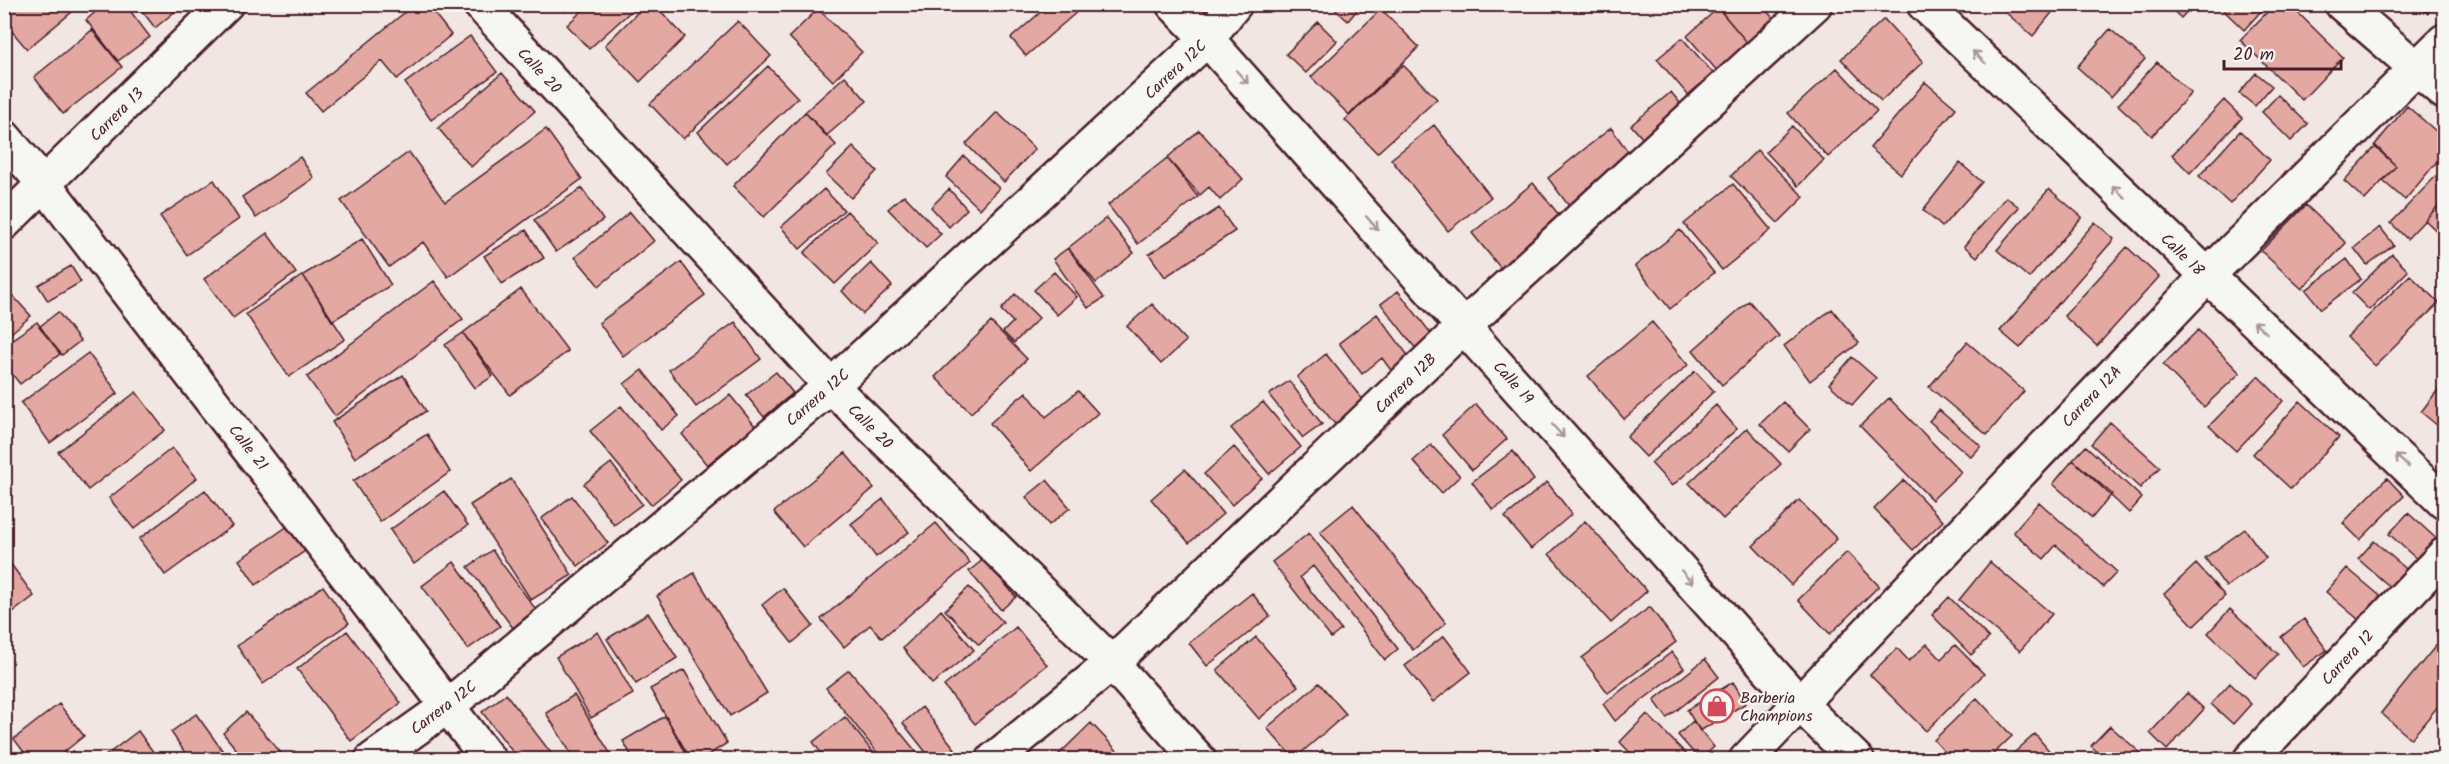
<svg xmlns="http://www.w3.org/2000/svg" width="2449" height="764" font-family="Kalam,sans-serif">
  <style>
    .building { fill: #e3a8a2; stroke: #4a1f2b; stroke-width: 1.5 }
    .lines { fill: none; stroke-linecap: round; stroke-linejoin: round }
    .minor-casing { stroke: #4a1f2b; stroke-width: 38 }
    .minor { stroke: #f6f6f2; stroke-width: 33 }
    .oneway { stroke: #a99598 }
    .labels { text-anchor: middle; stroke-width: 4.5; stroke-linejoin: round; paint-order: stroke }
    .street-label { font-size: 16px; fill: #4a1f2b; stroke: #f6f6f2 }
    .poi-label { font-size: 16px; fill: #4a1f2b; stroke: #f6f6f2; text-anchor: start }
  </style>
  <rect width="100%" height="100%" fill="#f2e6e2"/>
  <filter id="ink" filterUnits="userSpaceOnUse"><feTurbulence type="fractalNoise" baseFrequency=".0167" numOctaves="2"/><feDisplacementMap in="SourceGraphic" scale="12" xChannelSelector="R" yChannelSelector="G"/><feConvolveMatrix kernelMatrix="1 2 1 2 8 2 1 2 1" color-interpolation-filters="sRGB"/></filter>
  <g filter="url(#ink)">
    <!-- building -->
    <path class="building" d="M4 4H68L73 11 27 49 4 22Z
      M105 4H125L150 37 118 61 86 20Z
      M137 4H184L155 28Z
      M415 4H427L451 35 397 79 382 61 321 111 306 93Z
      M559 4H572L564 11Z
      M589 4H639L589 49 567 25Z
      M646 4H654L685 37 640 82 605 45Z
      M1050 4H1073L1078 11 1026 56 1011 38Z
      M1329 4H1362L1348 21Z
      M1715 4H1760L1777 22 1750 46Z
      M1771 4H1798L1783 18Z
      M1996 4H2059L2033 36Z
      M2166 4H2194L2181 18Z
      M2217 4H2259L2263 9 2244 30Z
      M2275 4H2289L2343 57 2302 100 2240 40Z
      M2418 4H2436L2427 13Z
      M1718 8 1750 46 1719 73 1687 36Z
      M818 9 862 52 833 81 789 37Z
      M1381 9 1419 47 1349 115 1311 77Z
      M1884 19 1923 62 1881 101 1841 59Z
      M738 21 771 56 683 139 650 104Z
      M1318 22 1337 41 1306 73 1286 54Z
      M2110 29 2145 59 2111 97 2077 67Z
      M92 30 122 67 63 114 34 77Z
      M470 36 497 72 431 120 405 83Z
      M1682 38 1713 73 1688 95 1657 59Z
      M2157 62 2191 93 2152 136 2118 105Z
      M1403 65 1437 99 1377 153 1345 120Z
      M768 66 798 98 727 164 698 132Z
      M1837 68 1877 111 1828 157 1788 113Z
      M502 73 535 111 471 167 438 128Z
      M2256 73 2272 86 2255 106 2239 93Z
      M845 76 867 101 826 136 805 112Z
      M1925 82 1956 108 1901 174 1870 148Z
      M1671 92 1688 113 1649 146 1631 125Z
      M2278 95 2308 124 2291 141 2262 112Z
      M2224 100 2242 118 2190 173 2172 155Z
      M2407 106 2444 138V153L2405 200 2383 181 2396 166 2374 146Z
      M805 112 836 145 764 217 733 186Z
      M997 112 1035 149 1004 182 966 144Z
      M1434 125 1491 197 1448 231 1391 159Z
      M1792 126 1824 160 1798 186 1766 152Z
      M1611 128 1640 168 1577 217 1548 178Z
      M546 129 582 179 448 277 423 242 389 267 341 201 409 152 445 202Z
      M1199 130 1243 179 1220 200 1209 187 1200 195 1167 158Z
      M2240 131 2270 160 2230 204 2199 176Z
      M2376 146 2396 166 2365 200 2344 181Z
      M853 147 877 171 851 198 826 174Z
      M1757 150 1804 197 1778 223 1731 176Z
      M964 156 999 188 980 209 946 177Z
      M300 157 314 178 256 218 242 197Z
      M1167 158 1198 197 1138 244 1108 205Z
      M1960 163 1982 182 1942 227 1923 210Z
      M2436 176 2444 185V200L2407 239 2391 223Z
      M214 180 239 219 187 255 160 216Z
      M1533 183 1564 221 1503 271 1472 233Z
      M1733 184 1771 230 1722 270 1684 224Z
      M582 188 603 220 556 252 534 220Z
      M824 189 844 210 800 249 781 227Z
      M949 189 967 209 949 227 931 207Z
      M2049 189 2082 217 2029 278 1997 250Z
      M904 195 941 234 926 248 888 209Z
      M2006 197 2019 207 1977 257 1964 246Z
      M2444 200V238L2425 220Z
      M2306 205 2346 243 2302 289 2261 251Z
      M1219 208 1235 231 1165 277 1149 254Z
      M847 211 878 243 835 284 804 253Z
      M630 212 654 241 599 286 575 257Z
      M1106 218 1134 253 1096 283 1068 248Z
      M2095 222 2114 239 2020 348 2000 331Z
      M2380 227 2394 245 2367 265 2354 248Z
      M526 230 544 258 502 284 484 256Z
      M1680 230 1714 273 1670 309 1635 266Z
      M267 233 296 273 233 318 204 279Z
      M362 239 391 285 332 321 303 275Z
      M2127 247 2159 277 2097 346 2064 316Z
      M1068 248 1104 298 1088 308 1053 259Z
      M2392 254 2408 271 2369 310 2352 293Z
      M2347 259 2361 279 2321 309 2306 290Z
      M681 262 705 295 623 356 599 323Z
      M871 263 892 286 863 314 842 291Z
      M71 266 81 282 48 301 38 285Z
      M1054 272 1077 297 1057 315 1034 290Z
      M303 275 345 339 289 377 246 314Z
      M2410 275 2439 303 2375 366 2347 337Z
      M434 281 463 319 335 416 307 377Z
      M4 286 31 316 4 339Z
      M521 289 568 351 510 395 463 333Z
      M1398 291 1437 341 1420 354 1381 304Z
      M1015 294 1039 318 1014 343 1003 332 1013 322 1001 310Z
      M1749 301 1779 336 1722 385 1693 350Z
      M1152 304 1186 341 1161 364 1127 326Z
      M1832 309 1859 343 1810 381 1784 346Z
      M58 312 80 341 62 355 39 327Z
      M1377 314 1416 366 1398 380 1382 358 1362 374 1339 343Z
      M37 322 60 354 20 384 4 364V345Z
      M735 322 761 359 696 407 669 370Z
      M991 322 1027 359 971 413 935 377Z
      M1652 322 1688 365 1624 419 1588 376Z
      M2198 330 2240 373 2204 407 2163 365Z
      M463 333 493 376 475 388 445 345Z
      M1967 342 2024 391 1987 435 1929 387Z
      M88 353 118 393 50 443 21 403Z
      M1326 354 1367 405 1338 428 1297 377Z
      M1852 357 1876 378 1852 405 1829 384Z
      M642 370 679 416 661 430 624 384Z
      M1695 371 1714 391 1646 457 1627 437Z
      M776 372 793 393 764 417 746 395Z
      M403 375 426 411 355 458 332 422Z
      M2258 376 2283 401 2236 451 2209 426Z
      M1289 381 1322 424 1303 438 1269 395Z
      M2444 382V431L2421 412Z
      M1078 391 1098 413 1031 471 990 423 1026 392 1046 417Z
      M136 392 165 430 88 490 58 452Z
      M730 395 755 426 707 465 682 434Z
      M1889 398 1961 472 1932 500 1860 426Z
      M2300 401 2339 437 2291 489 2253 454Z
      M1263 402 1301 447 1269 474 1231 428Z
      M1783 402 1810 429 1788 451 1760 424Z
      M1476 404 1507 439 1472 470 1442 435Z
      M1716 405 1737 429 1672 486 1651 463Z
      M621 406 681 480 651 505 590 431Z
      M1939 410 1981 446 1971 457 1929 421Z
      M2110 422 2160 467 2140 488 2091 444Z
      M1747 428 1781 464 1723 519 1689 483Z
      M427 434 450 472 380 522 353 481Z
      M1431 445 1460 476 1442 493 1413 461Z
      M2086 446 2142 498 2129 513 2073 460Z
      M1234 447 1262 478 1232 505 1204 474Z
      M172 448 197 478 134 529 109 498Z
      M1513 451 1534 480 1493 510 1472 482Z
      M845 453 874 488 803 547 774 512Z
      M2073 460 2112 494 2092 518 2053 484Z
      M611 463 642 504 614 525 584 484Z
      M1185 469 1223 514 1189 543 1151 499Z
      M2387 478 2404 496 2360 540 2343 523Z
      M511 479 572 575 531 600 470 505Z
      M1047 480 1070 508 1049 525 1026 497Z
      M1904 480 1943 521 1913 550 1874 509Z
      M1547 482 1572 514 1531 549 1505 517Z
      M205 490 232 526 165 575 139 539Z
      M444 491 468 525 414 564 390 530Z
      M572 496 608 543 578 566 541 519Z
      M883 499 909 532 876 557 851 524Z
      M1799 500 1837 539 1791 585 1753 546Z
      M2039 502 2117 572 2103 587 2056 545 2044 559 2013 532Z
      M1353 505 1446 623 1413 650 1320 532Z
      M2408 513 2440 542 2421 563 2389 534Z
      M1585 521 1647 591 1611 623 1549 554Z
      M936 523 970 563 882 638 870 625 844 647 821 619Z
      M288 526 305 551 256 585 239 560Z
      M2245 529 2266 558 2226 587 2205 558Z
      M1309 533 1398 649 1385 660 1313 566 1300 577 1341 630 1331 638 1272 562Z
      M2374 541 2412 574 2396 592 2358 559Z
      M492 550 537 611 513 628 468 567Z
      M1847 552 1879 586 1830 634 1798 600Z
      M984 559 1016 597 1001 610 969 571Z
      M8 560 34 596 4 619V563Z
      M454 562 500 626 468 649 422 586Z
      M1990 562 2052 614 2020 651 1959 600Z
      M2196 564 2225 596 2194 626 2164 594Z
      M2347 568 2385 600 2365 625 2326 592Z
      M694 573 767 693 730 716 657 596Z
      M323 586 349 623 263 684 237 646Z
      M969 587 1003 622 979 645 945 610Z
      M783 588 813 626 792 643 762 605Z
      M1252 593 1270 616 1207 666 1189 643Z
      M1949 597 1989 638 1971 655 1932 615Z
      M1650 607 1676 642 1608 693 1582 658Z
      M2230 609 2278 654 2255 678 2208 633Z
      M941 610 974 650 932 684 903 648Z
      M648 613 677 658 636 684 607 639Z
      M2304 619 2327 650 2303 667 2281 637Z
      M1016 627 1047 665 975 724 944 686Z
      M347 631 401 703 351 741 297 669Z
      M598 632 633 694 591 718 556 657Z
      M1444 636 1471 672 1433 702 1405 666Z
      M1256 637 1298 686 1259 719 1217 670Z
      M2438 643 2444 648V699L2411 739 2381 713Z
      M1927 644 1941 659 1955 645 1984 674 1926 731 1870 675 1897 648 1909 661Z
      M1672 652 1684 668 1615 721 1603 704Z
      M1705 659 1719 677 1667 718 1654 700Z
      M684 670 727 743 701 760H691L650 689Z
      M849 670 923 760H883L826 688Z
      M1733 682 1746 703 1700 731 1687 710Z
      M1319 683 1346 714 1294 759 1267 728Z
      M2230 683 2251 704 2233 724 2211 704Z
      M2187 693 2204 709 2167 750 2150 733Z
      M506 694 551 753 542 760H519L482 712Z
      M574 695 612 756 607 760H575L546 713Z
      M1977 698 2012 736 1987 760H1952L1934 740Z
      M59 704 84 736 54 760H30L14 739Z
      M922 707 955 749 942 760H932L903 723Z
      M246 712 287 760H245L223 733Z
      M196 714 227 757 224 760H190L171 732Z
      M1647 714 1692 760H1637L1620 742Z
      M665 716 687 755 679 760H634L623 741Z
      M845 717 879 760H826L813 742Z
      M1693 721 1714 747 1700 760 1678 735Z
      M1091 723 1126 760H1053Z
      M2110 726 2145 757 2142 760H2106L2091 746Z
      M138 731 159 760H100Z
      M2035 734 2057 760H2006Z
      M1322 750 1330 760H1311Z
      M73 751 79 760H62Z
      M1598 752 1605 760H1591Z"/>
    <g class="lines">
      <defs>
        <path id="minor" d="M480 4 831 386 1112 663 1199 760
          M1173 4 1207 39 1798 702 1857 760
          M1924 4 2444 502
          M2342 4 2444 92
          M4 137 45 185 489 760
          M4 223 226 4
          M372 760 449 705 831 386 1207 39 1235 4
          M993 760 1112 663 1464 326 1815 4
          M1746 760 2207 276 2444 41
          M2250 760 2444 555"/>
      </defs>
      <!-- minor casing -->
      <use href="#minor" class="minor-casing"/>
      <!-- minor -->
      <use href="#minor" class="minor"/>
    </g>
    <!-- one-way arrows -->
    <defs><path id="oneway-shaft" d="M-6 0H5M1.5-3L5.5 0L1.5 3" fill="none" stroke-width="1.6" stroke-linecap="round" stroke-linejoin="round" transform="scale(1.5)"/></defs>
    <g class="oneway">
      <use href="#oneway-shaft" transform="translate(1979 57) rotate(-136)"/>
      <use href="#oneway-shaft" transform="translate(1242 77) rotate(48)"/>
      <use href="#oneway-shaft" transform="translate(2119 192) rotate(-136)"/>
      <use href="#oneway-shaft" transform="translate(1372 223) rotate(48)"/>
      <use href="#oneway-shaft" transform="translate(2260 327) rotate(-137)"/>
      <use href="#oneway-shaft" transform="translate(1558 431) rotate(48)"/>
      <use href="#oneway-shaft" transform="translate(2402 461) rotate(-137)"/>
      <use href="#oneway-shaft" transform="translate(1687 577) rotate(48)"/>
    </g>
  </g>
  <!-- icons -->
  <defs>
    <symbol id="shop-ring" viewBox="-11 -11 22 22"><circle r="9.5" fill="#f6f6f2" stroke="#d1495b" stroke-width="1.5"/><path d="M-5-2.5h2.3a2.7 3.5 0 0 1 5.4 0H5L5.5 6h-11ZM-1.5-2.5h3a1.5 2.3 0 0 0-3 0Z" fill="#d1495b"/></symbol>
  </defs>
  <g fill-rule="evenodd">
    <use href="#shop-ring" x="1698" y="687" width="38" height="38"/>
  </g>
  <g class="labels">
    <!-- street labels -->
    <g class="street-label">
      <text transform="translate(1175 69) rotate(-43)" y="6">Carrera 12C</text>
      <text transform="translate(540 70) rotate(47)" y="6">Calle 20</text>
      <text transform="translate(116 114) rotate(-45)" y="6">Carrera 13</text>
      <text transform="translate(2183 254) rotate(44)" y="6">Calle 18</text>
      <text transform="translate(1514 382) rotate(48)" y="6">Calle 19</text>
      <text transform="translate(1405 383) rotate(-44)" y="6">Carrera 12B</text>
      <text transform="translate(2091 396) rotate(-46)" y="6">Carrera 12A</text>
      <text transform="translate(817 397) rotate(-41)" y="6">Carrera 12C</text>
      <text transform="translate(871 426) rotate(45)" y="6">Calle 20</text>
      <text transform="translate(249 447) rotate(52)" y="6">Calle 21</text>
      <text transform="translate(2347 657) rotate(-47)" y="6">Carrera 12</text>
      <text transform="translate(443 707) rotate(-37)" y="6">Carrera 12C</text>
    </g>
    <!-- poi labels -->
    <g class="poi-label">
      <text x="1740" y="703">Barberia<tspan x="1740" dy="18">Champions</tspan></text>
    </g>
  </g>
  <!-- margin -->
  <rect width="2449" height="764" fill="none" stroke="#f6f6f2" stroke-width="24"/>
  <rect x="12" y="12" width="2425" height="740" fill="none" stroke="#4a1f2b" stroke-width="2" filter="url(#ink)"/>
  <!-- scale -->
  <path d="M2224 60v9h117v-9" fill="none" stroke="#4a1f2b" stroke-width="3"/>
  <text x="2233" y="60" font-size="18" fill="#4a1f2b" stroke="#f6f6f2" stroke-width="4.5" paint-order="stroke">20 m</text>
</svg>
